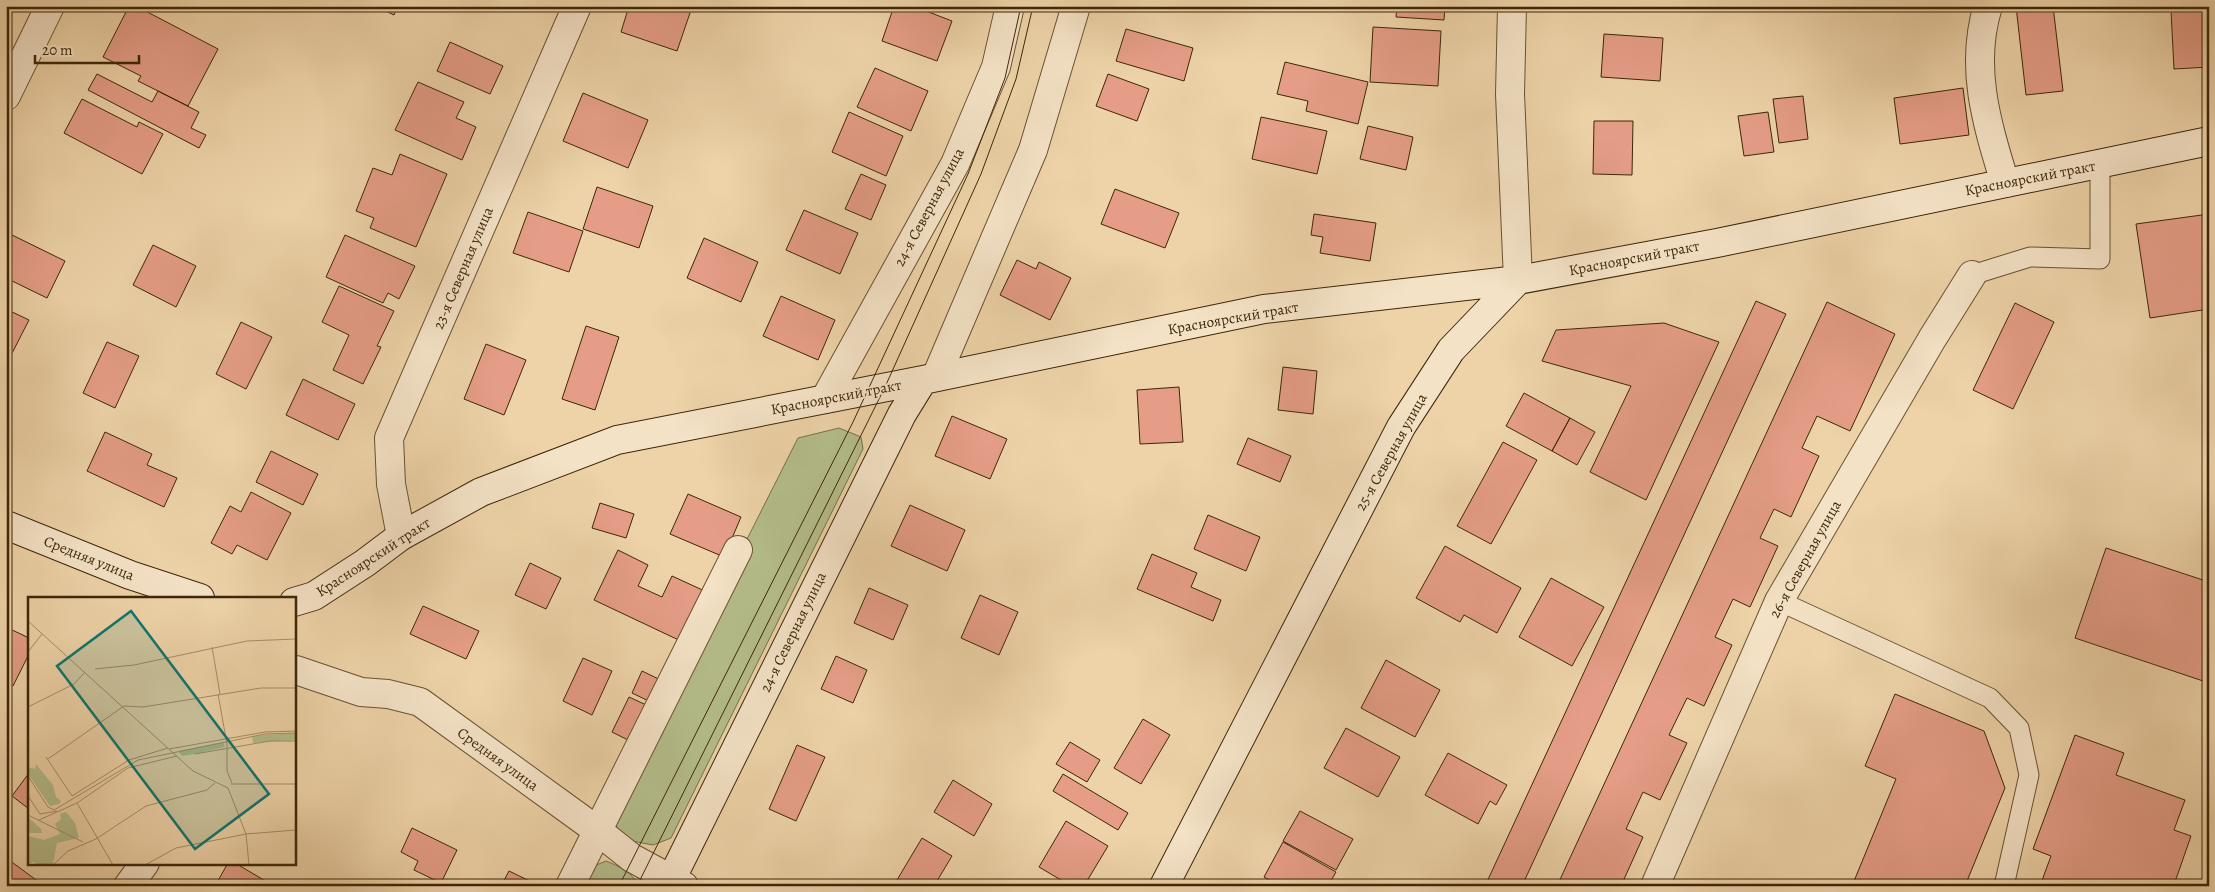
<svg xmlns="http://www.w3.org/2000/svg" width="2215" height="892" font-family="Alegreya,serif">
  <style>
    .green { fill: #b4bd8b; stroke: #78724a }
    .building { fill: #e59d87; stroke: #3d2708 }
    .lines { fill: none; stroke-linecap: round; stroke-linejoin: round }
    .lane-casing { stroke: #695230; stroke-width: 21 }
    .street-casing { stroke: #695230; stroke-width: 30 }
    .secondary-casing { stroke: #3d2708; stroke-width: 30 }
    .lane { stroke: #f4e2c6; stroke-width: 19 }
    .street { stroke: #f4e2c6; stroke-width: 28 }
    .secondary { stroke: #f4e2c6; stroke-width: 28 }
    .tram { stroke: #3d2708; stroke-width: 1 }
    .labels { text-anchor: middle; stroke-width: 4; stroke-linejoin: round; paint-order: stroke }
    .street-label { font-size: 15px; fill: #3d2708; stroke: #f4e2c6 }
    .inset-road { fill: none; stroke: #a78e68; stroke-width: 1 }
    .view { fill: #0f766e; fill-opacity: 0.15; stroke: #0f766e; stroke-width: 2.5 }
    .inset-edge { fill: none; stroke: #3d2708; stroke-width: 2.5 }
  </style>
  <rect width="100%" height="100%" fill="#eed3a8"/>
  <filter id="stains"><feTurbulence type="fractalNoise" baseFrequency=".004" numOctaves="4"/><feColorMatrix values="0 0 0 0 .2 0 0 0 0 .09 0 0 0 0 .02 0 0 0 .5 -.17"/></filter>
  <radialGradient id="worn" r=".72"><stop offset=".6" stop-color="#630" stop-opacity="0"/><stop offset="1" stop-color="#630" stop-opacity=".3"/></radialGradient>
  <!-- green -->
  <path class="green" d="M839 428 861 437 863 449 671 838 653 845 627 840 617 828 615 817 736 585 741 551 798 438Z
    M606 861C619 866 633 873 639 886H575L589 868Z"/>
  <!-- building -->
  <path class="building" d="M129 6H136L218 49 188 106 138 81 141 76 103 57Z
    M375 6H398L394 15Z
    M629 6H680L691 10 677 51 621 32Z
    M894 6H913L952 21 937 61 882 41Z
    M1397 6H1445L1444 20 1396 17Z
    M1847 6H1885V10Z
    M2016 6H2053L2063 91 2026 95Z
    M2209 9V67L2174 69 2171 11Z
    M1373 27 1441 31 1438 86 1370 82Z
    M1126 29 1193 48 1184 81 1116 61Z
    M1604 34 1663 38 1660 81 1601 77Z
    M450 42 503 66 490 94 437 71Z
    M1285 62 1368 82 1358 124 1306 111 1308 101 1277 94Z
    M875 68 928 91 911 131 857 107Z
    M97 74 152 102 158 91 199 112 191 128 206 135 199 148 88 90Z
    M1108 74 1149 89 1137 121 1096 106Z
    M418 82 464 102 456 118 476 127 462 160 395 130Z
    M1963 88 1969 135 1900 144 1894 98Z
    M583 93 648 120 628 168 563 141Z
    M1803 96 1808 139 1779 143 1773 99Z
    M82 99 137 127 139 122 163 134 142 174 64 133Z
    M849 112 903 136 886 176 832 152Z
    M1768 112 1774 152 1744 156 1738 116Z
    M1261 117 1327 131 1317 174 1252 159Z
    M1594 121H1633L1632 175 1593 174Z
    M1368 126 1413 137 1406 170 1360 159Z
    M400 154 447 174 416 247 370 228 374 218 356 211 373 168 392 175Z
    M861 174 886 185 871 220 845 209Z
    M597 187 653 206 639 248 583 229Z
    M1115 189 1179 213 1165 248 1101 224Z
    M804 210 858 233 840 274 786 250Z
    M528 212 583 231 569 272 513 253Z
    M1314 214 1376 223 1370 261 1320 253 1323 237 1311 235Z
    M2209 214V309L2150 318 2136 224Z
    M8 233 65 261 47 298 6 278Z
    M345 235 415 266 399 299 388 293 383 303 326 277Z
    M704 238 758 262 741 302 687 278Z
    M153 245 196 266 176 307 133 285Z
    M1017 260 1036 269 1039 262 1071 278 1050 320 1000 295Z
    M339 286 394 311 377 346 381 347 363 384 333 370 349 335 322 322Z
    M781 296 835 320 818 360 763 336Z
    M1756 301 1786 314 1522 886H1485Z
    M1827 302 1895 334 1850 431 1817 416 1802 448 1819 456 1791 517 1774 509 1760 538 1778 546 1750 607 1733 599 1715 637 1732 645 1704 706 1687 698 1669 735 1687 743 1660 800 1643 792 1626 829 1643 837 1621 886H1557Z
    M2015 303 2054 322 2013 409 1973 390Z
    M6 309 29 320 6 365Z
    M241 322 272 337 246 389 216 374Z
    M1664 323 1719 342 1646 500 1590 472 1631 386 1542 361 1556 330Z
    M586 326 619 337 595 410 562 399Z
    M107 342 139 356 115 408 83 393Z
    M486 344 526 360 504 415 464 399Z
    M1283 367 1317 371 1313 414 1278 410Z
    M303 379 355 404 338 440 286 415Z
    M1179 387 1183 442 1140 444 1137 390Z
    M1524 393 1570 418 1552 451 1506 426Z
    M952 416 1007 439 990 479 935 456Z
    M1570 418 1595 432 1577 465 1552 451Z
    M105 432 152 454 147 465 177 478 164 507 87 471Z
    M1248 438 1291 456 1280 482 1237 464Z
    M1503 442 1537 460 1491 544 1457 526Z
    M271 451 318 474 303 505 256 482Z
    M251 492 291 513 267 560 237 545 232 554 211 543 230 506 241 512Z
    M688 494 741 517 724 557 670 534Z
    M600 503 634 514 626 538 592 528Z
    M910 505 965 530 947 571 891 546Z
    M1208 515 1260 537 1246 571 1194 549Z
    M1445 546 1521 588 1497 633 1464 615 1460 622 1416 598Z
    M2106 548 2209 582V683L2075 638Z
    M618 550 648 565 638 586 662 597 672 576 709 593 685 643 594 600Z
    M1152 554 1197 573 1191 587 1221 600 1213 621 1137 589Z
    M530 563 561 578 546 609 515 595Z
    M1551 578 1604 607 1572 666 1519 637Z
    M869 588 908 605 893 640 854 623Z
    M980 595 1018 612 999 655 961 638Z
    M423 606 479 631 466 659 410 634Z
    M6 627 29 638V654L13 686 6 682Z
    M836 656 867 670 853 703 821 689Z
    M583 658 612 671 592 715 563 701Z
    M1386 660 1440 690 1415 737 1361 708Z
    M642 671 669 684 659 706 632 693Z
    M1895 694 1984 731 2005 788 1965 886H1852L1896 779 1865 766Z
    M629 697 655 709 638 745 612 732Z
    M1143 719 1170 735 1141 784 1114 768Z
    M1346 728 1400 757 1378 797 1324 768Z
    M2075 735 2124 753 2116 775 2185 800 2174 830 2191 836 2175 882 2185 886H2040L2051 856 2033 849Z
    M1070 742 1100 760 1087 782 1056 764Z
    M797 745 825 757 796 821 769 809Z
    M1448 753 1507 785 1496 805 1490 801 1478 824 1425 795Z
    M29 773V809L12 796Z
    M1063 774 1128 813 1118 830 1053 791Z
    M953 780 992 804 974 836 934 812Z
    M1300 811 1353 839 1336 870 1283 841Z
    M1066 821 1108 846 1084 886H1071L1039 867Z
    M412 828 457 850 441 883 414 870 418 861 401 852Z
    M922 838 952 856 934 886H896L894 885Z
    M1283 842 1336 872 1328 886H1280L1264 877Z
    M9 860 43 885 42 886H6V865Z
    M228 863H235L274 886H215Z
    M509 871 540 886H501Z
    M318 880 331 886H315Z"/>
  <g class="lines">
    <defs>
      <path id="lane" d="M1972 275 2030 257 2100 259V164
        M1779 601 1990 698 2019 728 2029 775 2004 886"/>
      <path id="street" d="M1512 6 1510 94 1518 280
        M1988 6C1969 67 1987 124 2005 183
        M6 96 50 6
        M936 377 1033 150 1076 6
        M825 399 955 164 996 67 1010 6
        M401 536 391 484 389 438 577 6
        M296 670 361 692 388 694 420 702 598 831 632 858 684 886
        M128 886 145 863
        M570 886 738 550
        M1655 886 1779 601 1932 339 1972 275"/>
      <path id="secondary" d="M6 525 130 575 200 598
        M294 602 314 596 365 563 401 536 481 492 617 440 923 380 1264 309 1518 280 1717 243 2209 141
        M668 886 902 414 923 380
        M1164 886 1401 427 1451 350 1518 280"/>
    </defs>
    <!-- lane casing -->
    <use href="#lane" class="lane-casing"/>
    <!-- street casing -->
    <use href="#street" class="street-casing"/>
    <!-- secondary casing -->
    <use href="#secondary" class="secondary-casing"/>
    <!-- lane -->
    <use href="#lane" class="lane"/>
    <!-- street -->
    <use href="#street" class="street"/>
    <!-- secondary -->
    <use href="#secondary" class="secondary"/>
    <!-- tram -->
    <path class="tram" d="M619 886 853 422 968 174 1005 78 1021 6
      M637 886 885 387 981 174 1016 79 1033 6"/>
  </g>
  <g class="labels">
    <!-- street labels -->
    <g class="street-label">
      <text transform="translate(2030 178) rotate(-11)" y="5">Красноярский тракт</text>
      <text transform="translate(929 207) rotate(-62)" y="5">24-я Северная улица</text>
      <text transform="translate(1634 258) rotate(-11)" y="5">Красноярский тракт</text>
      <text transform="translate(463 268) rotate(-67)" y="5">23-я Северная улица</text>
      <text transform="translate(1233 318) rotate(-10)" y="5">Красноярский тракт</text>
      <text transform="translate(836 397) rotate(-11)" y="5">Красноярский тракт</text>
      <text transform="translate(1391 452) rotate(-61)" y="5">25-я Северная улица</text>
      <text transform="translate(373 557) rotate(-33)" y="5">Красноярский тракт</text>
      <text transform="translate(89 558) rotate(22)" y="5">Средняя улица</text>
      <text transform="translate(1805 559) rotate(-61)" y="5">26-я Северная улица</text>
      <text transform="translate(793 632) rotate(-64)" y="5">24-я Северная улица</text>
      <text transform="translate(498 759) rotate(36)" y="5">Средняя улица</text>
    </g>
  </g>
  <!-- overview -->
  <g transform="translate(28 597)">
    <rect width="268" height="268" fill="#eed3a8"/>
    <path d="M267 136V143L225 146 224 139ZM195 145 197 150 167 157 154 159 150 154ZM8 167 25 188 28 200 33 204 31 207 22 209 0 177V170L7 172ZM38 215 47 226 51 241 29 246 25 267H8L6 265 0 267V239L16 243 32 237 27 227 33 222 32 217ZM0 220 13 232 14 236H0Z" fill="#b4bd8b"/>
    <path class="inset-road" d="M0 24 165 174 200 191 218 237 268 233M184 50 192 97M0 55 14 37M67 72 106 68 219 44 268 42M190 97 199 147V174L204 186M96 109 115 110 233 91H268M0 110 46 87 57 75M141 152 237 135 268 134M167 157 242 144H268M18 160 44 199 101 163 140 151M20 162 96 109M0 179 20 210 26 213 110 163 237 137 268 136M203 187H268M0 199 12 217 29 214M49 206 85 268M0 218 55 245M11 223 49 206 100 171 149 159M26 267 40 254 68 242 118 209 179 193 187 186M117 268 148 251 218 237 221 268"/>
    <path class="view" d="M103 14 241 197 167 252 29 69Z"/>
    <rect width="268" height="268" class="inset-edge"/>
  </g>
  <!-- margin -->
  <rect width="2215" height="892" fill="none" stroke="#eed3a8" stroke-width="25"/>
  <rect x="8" y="8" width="2200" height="877" fill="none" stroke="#3d2708" stroke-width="2.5"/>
  <rect x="12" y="12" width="2190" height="867" fill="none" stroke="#3d2708"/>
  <!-- scale -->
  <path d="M35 55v8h104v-8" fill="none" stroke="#3d2708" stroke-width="2.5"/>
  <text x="42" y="55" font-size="15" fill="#3d2708" stroke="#f4e2c6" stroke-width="4" paint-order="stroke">20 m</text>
  <rect width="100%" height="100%" filter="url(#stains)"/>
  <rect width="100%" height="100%" fill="url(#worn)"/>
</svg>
